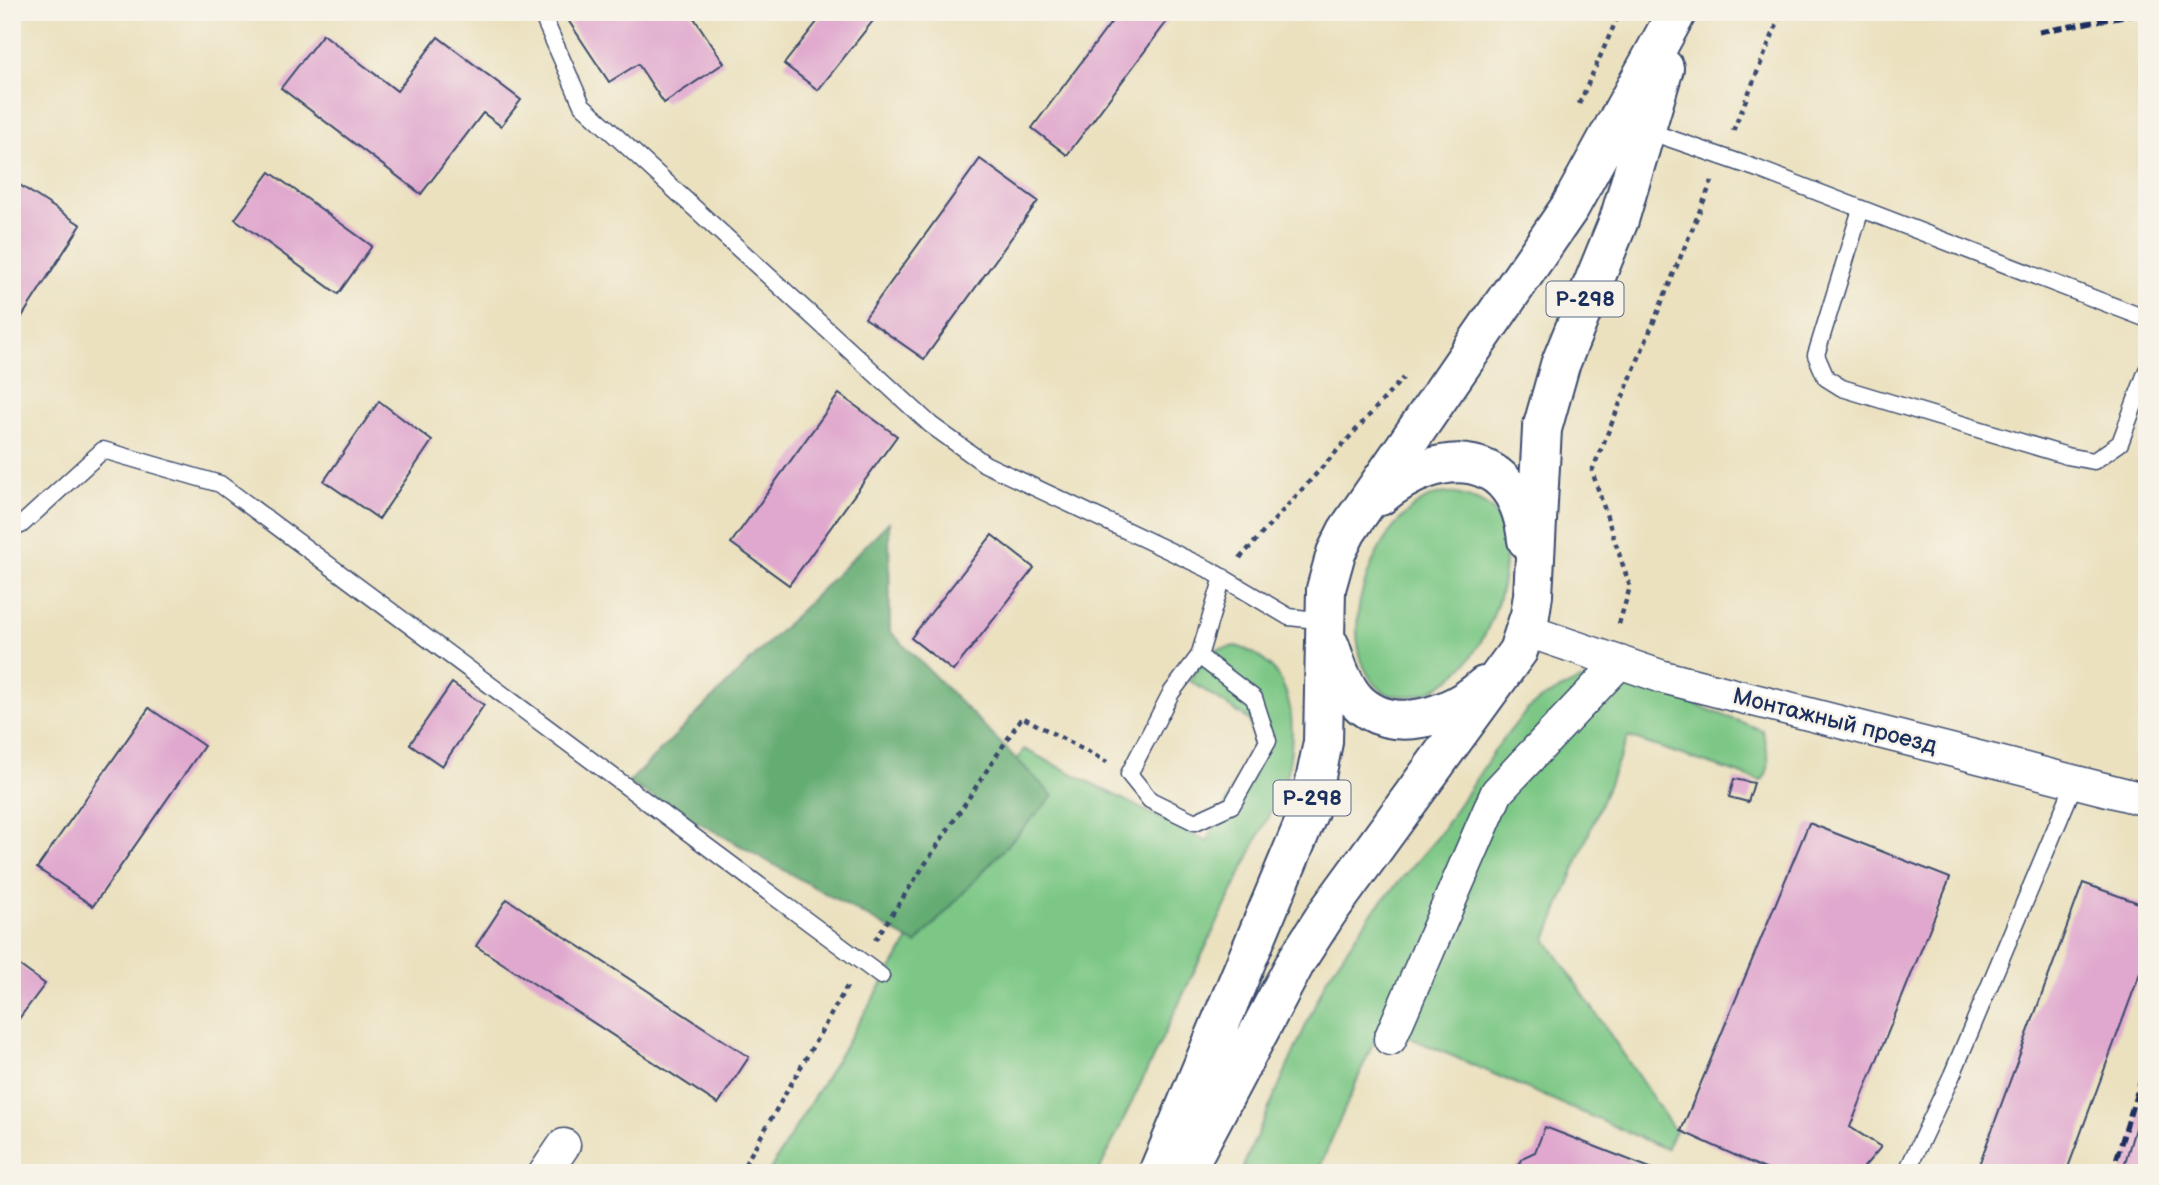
<svg xmlns="http://www.w3.org/2000/svg" width="2159" height="1185" font-family="'Balsamiq Sans',sans-serif">
  <style>
    .green { fill: #7bc785; stroke: #4b7b72; stroke-width: 2 }
    .forest { fill: #64ac72; stroke: #406e68; stroke-width: 2 }
    .building { fill: #e0a8ce }
    .lines { fill: none; stroke-linecap: round; stroke-linejoin: round }
    .lane-casing { stroke: #3a4a6d; stroke-width: 19 }
    .street-casing { stroke: #3a4a6d; stroke-width: 35 }
    .highway-casing { stroke: #3a4a6d; stroke-width: 42 }
    .path { stroke: #3a4a6d; stroke-width: 4.5; stroke-dasharray: 5 5; stroke-linecap: butt }
    .lane { stroke: #fff; stroke-width: 16 }
    .street { stroke: #fff; stroke-width: 32 }
    .highway { stroke: #fff; stroke-width: 38 }
    .rail { stroke: #1b2f5e; stroke-width: 5; stroke-dasharray: 10 5; stroke-linecap: butt }
    .labels { text-anchor: middle; stroke-width: 5; stroke-linejoin: round; paint-order: stroke }
    .shield { fill: #f7f3e8; stroke: #5d6a87; stroke-width: 2 }
    .shield-label { font-size: 21px; font-weight: bold; fill: #1b2f5e }
    .street-label { font-size: 23px; fill: #1b2f5e; stroke: #f7f3e8 }
  </style>
  <rect width="100%" height="100%" fill="#f7f3e8"/>
  <filter id="ink" filterUnits="userSpaceOnUse"><feTurbulence type="fractalNoise" baseFrequency=".0143" numOctaves="2"/><feDisplacementMap in="SourceGraphic" scale="14" xChannelSelector="R" yChannelSelector="G"/><feConvolveMatrix kernelMatrix="1 2 1 2 8 2 1 2 1" color-interpolation-filters="sRGB"/></filter>
  <filter id="wash" filterUnits="userSpaceOnUse"><feTurbulence type="fractalNoise" baseFrequency=".00686" numOctaves="4" result="noise"/><feDisplacementMap in="SourceGraphic" scale="28" xChannelSelector="R" yChannelSelector="G"/><feGaussianBlur stdDeviation="1.57" result="paint"/><feColorMatrix in="noise" values="0 0 0 0 0 0 0 0 0 0 0 0 0 0 0 0 0 1.4 0 .05"/><feComposite in="paint" operator="in"/></filter>
  <g filter="url(#wash)">
    <rect width="100%" height="100%" fill="#ebe1bf"/>
    <!-- green -->
    <path class="green" d="M1445 493C1461 494 1477 498 1490 508 1502 519 1504 538 1505 553 1507 606 1467 697 1405 696 1395 695 1387 696 1380 689 1325 641 1378 503 1445 493Z
      M1236 646C1296 664 1298 726 1286 779L1098 1173H768L1024 749 1207 842 1255 741 1249 720 1189 680 1214 650Z
      M1626 678 1762 730C1766 747 1775 767 1761 781L1628 737 1546 939 1675 1131 1666 1149 1381 1025 1317 1173H1240L1327 978 1371 914 1437 838 1497 747 1527 710 1541 699 1579 680Z"/>
    <!-- forest -->
    <path class="forest" d="M889 522 890 631 1053 796 916 944 628 783Z"/>
    <g id="blocks">
      <!-- building -->
      <path class="building" d="M573 12H690L724 63 664 103 638 64 609 82 566 17Z
        M825 12H880L818 90 784 64Z
        M1119 12H1174L1067 155 1032 128Z
        M323 34 397 91 438 37 521 100 501 126 483 113 421 194 281 88Z
        M980 159 1038 201 924 359 865 318Z
        M270 172 372 246 338 294 235 219Z
        M12 180 81 225 12 332Z
        M839 394 897 436 789 585 731 543Z
        M379 401 432 441 379 519 324 481Z
        M992 535 1034 568 953 671 911 638Z
        M452 683 484 705 442 766 410 744Z
        M149 708 204 746 93 906 37 868Z
        M1734 779 1754 783 1748 802 1729 797Z
        M1809 823 1950 878 1850 1127 1881 1147 1859 1173H1774L1681 1131Z
        M2083 883 2147 906V954L2066 1173H1976Z
        M507 899 749 1057 718 1104 476 946Z
        M12 960 45 984 12 1028Z
        M2146 1091 2147 1173H2122Z
        M1545 1127 1663 1173H1513L1524 1157 1535 1152Z"/>
    </g>
  </g>
  <g filter="url(#ink)">
    <use href="#blocks" fill-opacity="0" stroke="#3a4a6d" stroke-width="2"/>
    <g class="lines">
      <defs>
        <path id="lane" d="M541 12 582 105 931 425 985 464 1208 569 1289 617 1326 621
          M1645 130 1758 169 2147 319
          M1861 209 1816 355 1826 378 1842 388 2067 456 2094 461 2120 443 2147 370
          M12 528 21 525 103 450 220 484 881 976
          M1199 656 1254 698 1268 741 1232 805 1195 822 1150 800 1129 774 1171 693 1199 656 1223 577
          M1906 1173 1952 1075 2075 782"/>
        <path id="street" d="M1525 630 1663 677 2147 800
          M1390 1039 1497 792 1620 662
          M545 1173 564 1145"/>
        <path id="highway" d="M1380 496C1440 446 1517 448 1527 540
          M1330 646C1337 666 1342 684 1356 700 1391 737 1452 716 1484 686
          M1158 1173 1309 811 1323 742 1326 589 1336 553 1347 531 1570 207 1677 12
          M1184 1173 1297 960 1327 913 1518 651 1530 615 1533 595 1542 429 1560 365 1619 220 1664 68"/>
      </defs>
      <!-- lane casing -->
      <use href="#lane" class="lane-casing"/>
      <!-- street casing -->
      <use href="#street" class="street-casing"/>
      <!-- highway casing -->
      <use href="#highway" class="highway-casing"/>
      <!-- path -->
      <path class="path" d="M1579 104 1620 12
        M1733 131 1782 12
        M1240 558 1403 378
        M1619 624 1630 587 1592 471 1712 181
        M875 940 1022 717 1107 762
        M740 1173 849 983"/>
      <!-- lane -->
      <use href="#lane" class="lane"/>
      <!-- street -->
      <use href="#street" class="street"/>
      <!-- highway -->
      <use href="#highway" class="highway"/>
      <!-- rail -->
      <path class="rail" d="M2039 32 2146 12
        M2112 1173 2147 1060"/>
    </g>
  </g>
  <g class="labels">
    <!-- shield labels -->
    <g class="shield">
      <rect x="1546.5" y="281.5" width="77" height="35" rx="5"/>
      <rect x="1273.5" y="780.5" width="77" height="35" rx="5"/>
    </g>
    <g class="shield-label">
      <text x="1585" y="306">Р-298</text>
      <text x="1312" y="805">Р-298</text>
    </g>
    <!-- street labels -->
    <g class="street-label">
      <text transform="translate(1835 720) rotate(14)" y="8">Монтажный проезд</text>
    </g>
  </g>
  <!-- margin -->
  <rect width="2159" height="1185" fill="none" stroke="#f7f3e8" stroke-width="42"/>
</svg>
